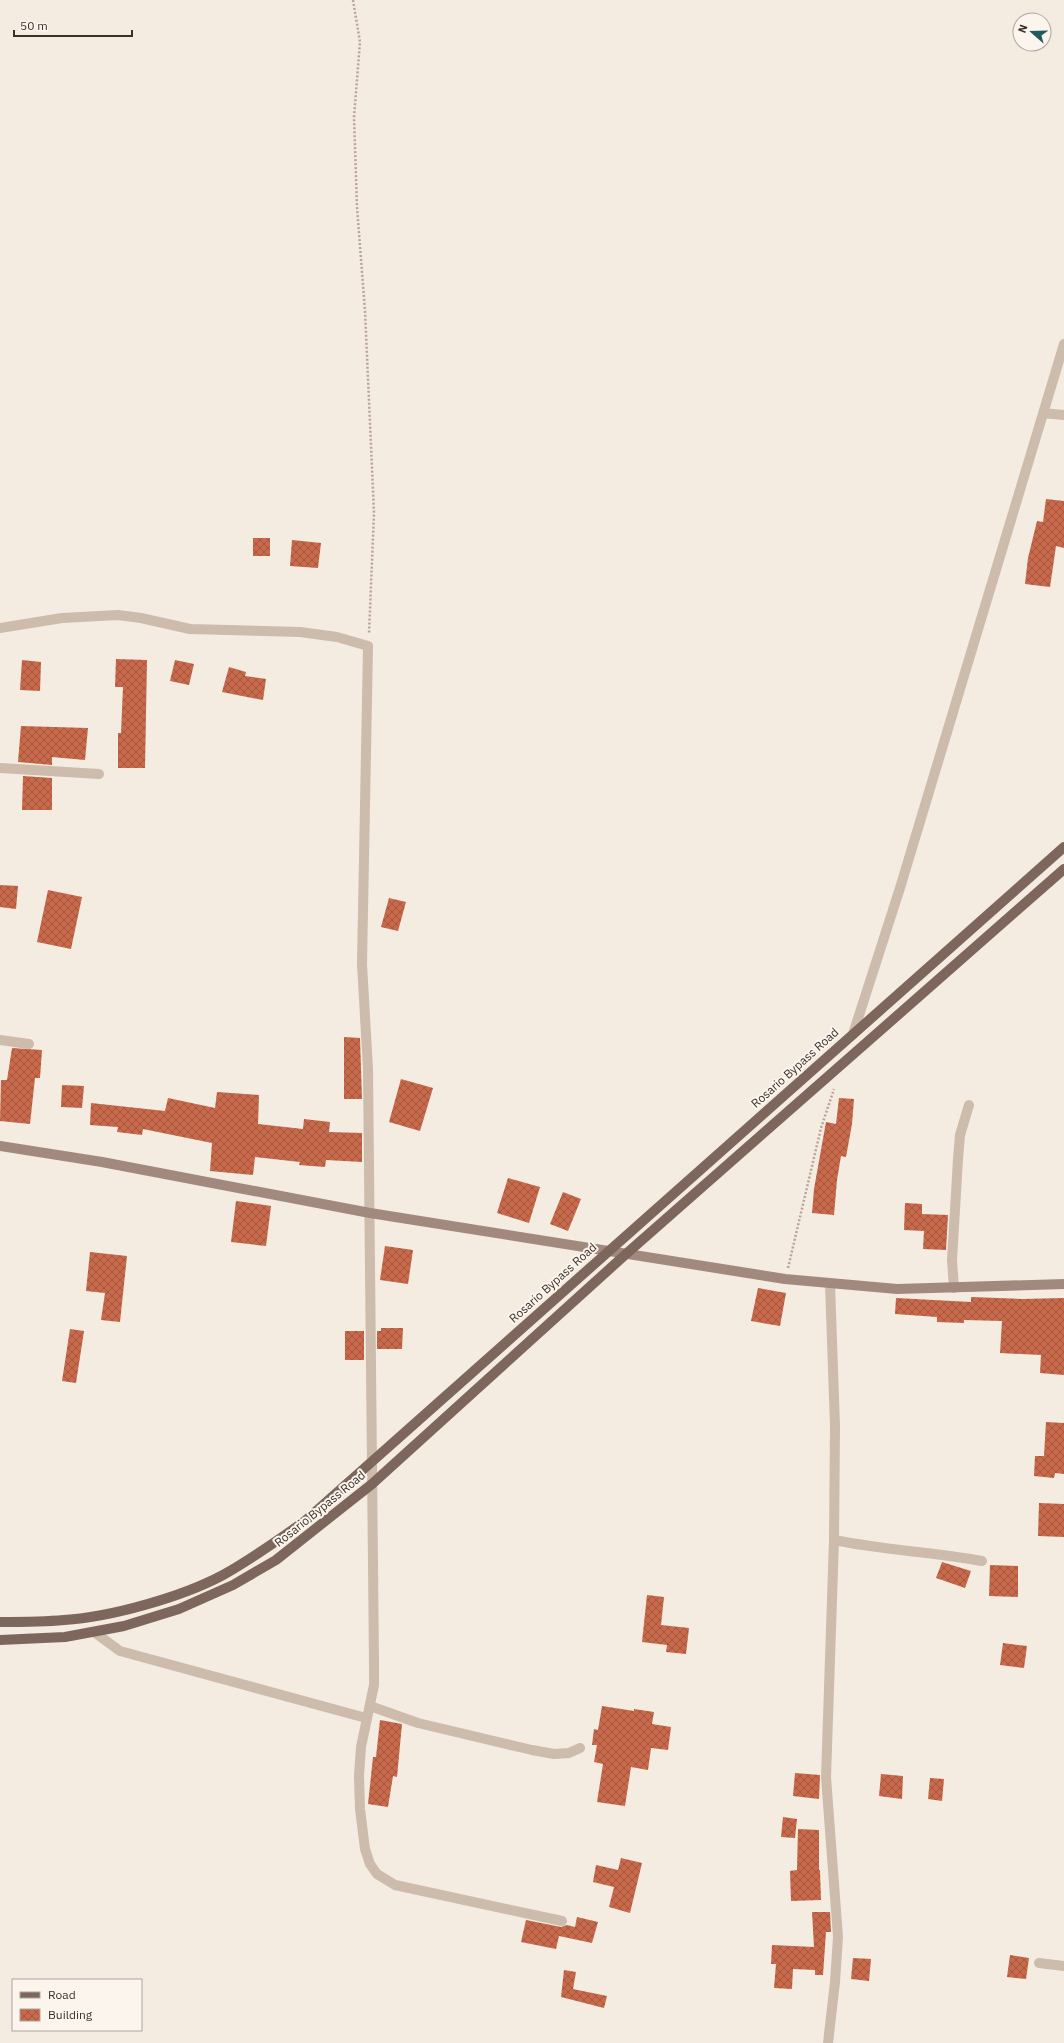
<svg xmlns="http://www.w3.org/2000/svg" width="1064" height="2043" font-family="'IBM Plex Sans',sans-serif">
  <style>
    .building { fill: url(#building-cross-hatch) }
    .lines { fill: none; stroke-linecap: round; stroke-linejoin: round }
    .path { stroke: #b9a596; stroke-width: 2.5; stroke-dasharray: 2 2; stroke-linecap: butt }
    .street { stroke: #cdbbac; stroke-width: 10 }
    .secondary { stroke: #a18a7d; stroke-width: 10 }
    .primary { stroke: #7d675c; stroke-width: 10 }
    .labels { text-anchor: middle; stroke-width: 4; stroke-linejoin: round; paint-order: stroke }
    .street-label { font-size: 12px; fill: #3b302b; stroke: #fbf5ee }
  </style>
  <defs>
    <pattern id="building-cross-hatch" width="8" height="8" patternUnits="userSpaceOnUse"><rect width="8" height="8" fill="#c8694b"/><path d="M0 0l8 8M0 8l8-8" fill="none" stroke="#a4573f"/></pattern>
  </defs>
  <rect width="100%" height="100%" fill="#f4ebe1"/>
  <!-- building -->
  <path class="building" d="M1046 499 1064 501V548L1056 546 1050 587 1025 584 1028 558 1037 521 1043 522Z
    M253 538H270V556H253Z
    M292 540 321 543 318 568 290 566Z
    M116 659 147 660 145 768H118V733H121L123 687H115Z
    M22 660 41 662 40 691 20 690Z
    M175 660 194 664 189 685 170 681Z
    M229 667 246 672 245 676 266 679 263 700 222 692Z
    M21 726 88 728 85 760 52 757V765L18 762Z
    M23 776 52 778V810H22Z
    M0 885 18 886 16 909 0 907Z
    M48 890 82 897 71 949 37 942Z
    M389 898 406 902 398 931 381 927Z
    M344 1037 360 1038 362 1099H344Z
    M12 1048 42 1050 40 1078H35L30 1124 0 1121 1 1080H7Z
    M401 1079 433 1088 420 1131 389 1122Z
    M62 1085 84 1086 82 1108 61 1107Z
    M217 1092 259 1095 258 1124 303 1129 304 1119 330 1122 329 1132 362 1133V1162L326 1160 325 1167 299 1165 300 1162 255 1157 253 1175 210 1171 212 1143 143 1129 142 1135 117 1132 118 1127 90 1125 91 1103 165 1111 168 1098 215 1108Z
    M839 1098 854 1099 852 1124 846 1157 841 1156 837 1180 834 1215 812 1213 814 1189 826 1122 836 1124Z
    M508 1178 540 1187 529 1223 497 1213Z
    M563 1192 581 1199 568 1231 550 1224Z
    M236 1201 271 1206 266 1246 231 1242Z
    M905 1203 922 1204V1214L948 1215 946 1250 923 1249 924 1231 904 1230Z
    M385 1246 413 1250 408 1284 380 1280Z
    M90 1252 127 1256 120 1322 101 1320 105 1293 86 1291Z
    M758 1288 786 1293 780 1326 751 1321Z
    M971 1297 1022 1299 1064 1298V1375L1040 1373 1041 1355 1000 1353 1002 1321 964 1320V1323L937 1322V1317L895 1314 896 1298 971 1302Z
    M381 1328H403L402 1349H377V1331H381Z
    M70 1329 84 1331 76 1383 62 1381Z
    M345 1331H364V1360H345Z
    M1046 1422 1064 1423V1474L1055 1473 1054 1478 1034 1476 1035 1456H1044Z
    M1039 1503 1064 1504V1537L1038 1536Z
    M942 1562 971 1571 965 1588 936 1578Z
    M990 1565 1018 1566V1597L989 1596Z
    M647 1595 664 1597 661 1625 689 1628 686 1654 666 1652 667 1645 642 1642Z
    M1003 1643 1027 1646 1024 1668 1000 1665Z
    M602 1706 634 1711V1709L654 1712 652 1724 671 1727 668 1750 651 1748 648 1770 631 1767 625 1806 597 1802 603 1764 594 1762 597 1745H592L594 1729 598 1730Z
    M380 1720 402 1724 397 1777 393 1776 388 1807 368 1804 373 1757H376Z
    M795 1773 820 1775 819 1799 793 1796Z
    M881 1774 903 1776 902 1799 879 1796Z
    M930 1778 944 1779 942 1801 928 1799Z
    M783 1817 797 1819 795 1838 781 1837Z
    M798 1829 819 1830V1870H820L821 1900 791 1901 790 1871 797 1870Z
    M621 1858 642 1863 630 1913 609 1907 614 1887 593 1882 596 1865 618 1870Z
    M812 1912H830L831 1932H826L823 1975H815V1970L793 1969 792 1989 774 1988 776 1964H771L772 1945 814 1947Z
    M577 1917 598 1922 592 1943 559 1936 556 1949 521 1942 526 1920 561 1927 567 1925 575 1927Z
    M1010 1955 1029 1958 1026 1979 1007 1977Z
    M853 1958 871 1959 869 1981 851 1979Z
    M564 1970 576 1972 573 1989 607 1996 604 2008 561 1997Z"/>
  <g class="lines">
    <!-- path -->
    <path class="path" d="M353 0 360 42 354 117 357 207 365 311 374 513 369 634
      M788 1268 821 1128 834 1089"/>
    <!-- street -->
    <path class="street" d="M1043 413 1064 415
      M0 628 62 618 118 615 141 618 190 629 300 632 337 637 368 646 362 964 368 1069 374 1664V1685L361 1747 359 1776 360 1809 365 1849 370 1864 377 1874 395 1885 562 1921
      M0 768 99 774
      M853 1034 900 888 1064 344
      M0 1040 29 1044
      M954 1288 952 1260 958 1159 960 1135 969 1105
      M834 1540C883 1550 932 1552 982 1561
      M94 1632 120 1651 366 1718
      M370 1706 418 1723 532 1750 554 1754 569 1753 580 1748
      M1039 1963 1064 1966
      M828 2043 835 1982 838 1937 826 1777 834 1540 835 1426 830 1284"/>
    <!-- secondary -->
    <path class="secondary" d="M0 1146 102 1162 370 1213 785 1279 897 1289 1064 1284"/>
    <!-- primary -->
    <path class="primary" d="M0 1622C21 1622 43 1622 64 1620 111 1617 182 1597 223 1575 252 1559 278 1540 305 1521L1064 847
      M0 1640 65 1637 124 1626 179 1609 233 1585 276 1560 372 1484 626 1254 1064 869"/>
  </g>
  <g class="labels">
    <!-- street labels -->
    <g class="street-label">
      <text transform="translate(795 1068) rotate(-42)" y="4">Rosario Bypass Road</text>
      <text transform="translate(553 1283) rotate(-42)" y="4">Rosario Bypass Road</text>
      <text transform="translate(320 1509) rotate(-39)" y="4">Rosario Bypass Road</text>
    </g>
  </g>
  <!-- legend -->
  <rect x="12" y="1979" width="130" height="52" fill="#fbf5ee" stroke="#aea6a0"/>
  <rect x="20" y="1992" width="20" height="6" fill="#7d675c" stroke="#aea6a0"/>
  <text x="48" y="1999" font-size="12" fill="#3b302b">Road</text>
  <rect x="20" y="2009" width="20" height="12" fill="url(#building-cross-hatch)" stroke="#aea6a0"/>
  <text x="48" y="2019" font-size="12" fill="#3b302b">Building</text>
  <!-- north arrow -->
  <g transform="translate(1032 32) rotate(290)"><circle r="19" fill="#fbf5ee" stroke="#aea6a0"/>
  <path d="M0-3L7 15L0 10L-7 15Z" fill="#1f5a5e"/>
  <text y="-6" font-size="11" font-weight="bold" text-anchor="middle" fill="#3b302b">N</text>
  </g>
  <!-- scale -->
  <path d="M14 30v6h118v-6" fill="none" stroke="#3b302b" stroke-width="2"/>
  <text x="20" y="30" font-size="12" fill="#3b302b" stroke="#fbf5ee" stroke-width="3" paint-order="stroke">50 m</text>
</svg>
